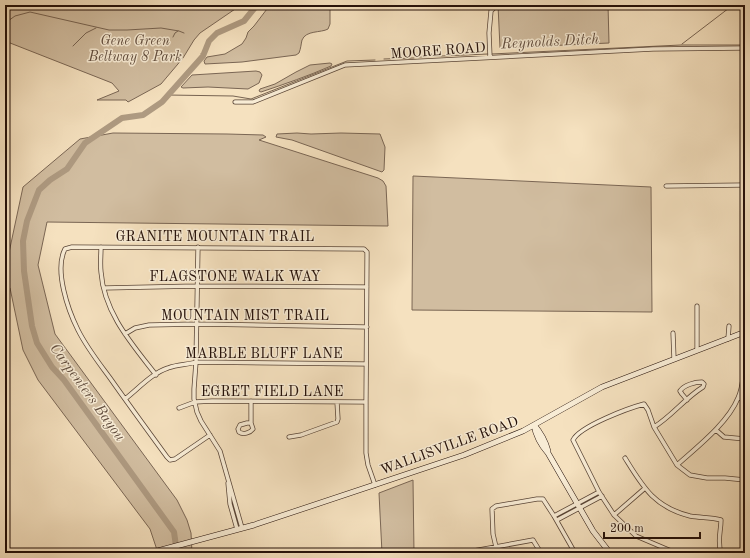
<svg xmlns="http://www.w3.org/2000/svg" width="750" height="558" font-family="'Old Standard TT',serif">
  <style>
    .green { fill: #d1bda0; stroke: #7a6654 }
    .lines { fill: none; stroke-linecap: round; stroke-linejoin: round }
    .stream { stroke: #776351; stroke-width: 1 }
    .river { stroke: #ae9a81; stroke-width: 6 }
    .street-casing { stroke: #584436; stroke-width: 5 }
    .secondary-casing { stroke: #241009; stroke-width: 6 }
    .street { stroke: #f8ecd5; stroke-width: 3.5 }
    .secondary { stroke: #f8ecd5; stroke-width: 5 }
    .labels { text-anchor: middle; stroke-width: 3; stroke-linejoin: round; paint-order: stroke }
    .park-label { font-size: 14px; font-style: italic; fill: #614d3e; stroke: #f8ecd5 }
    .street-label { font-size: 14px; fill: #241009; stroke: #f8ecd5 }
    .water-label { font-size: 15px; font-style: italic; fill: #624e3f; stroke: #f8ecd5 }
  </style>
  <rect width="100%" height="100%" fill="#f5e1bf"/>
  <filter id="stains"><feTurbulence type="fractalNoise" baseFrequency=".005" numOctaves="4"/><feColorMatrix values="0 0 0 0 .2 0 0 0 0 .09 0 0 0 0 .02 0 0 0 .5 -.17"/></filter>
  <radialGradient id="worn" r=".72"><stop offset=".6" stop-color="#630" stop-opacity="0"/><stop offset="1" stop-color="#630" stop-opacity=".3"/></radialGradient>
  <!-- green -->
  <path class="green" d="M5 5H241L200 33 194 40 183 58 161 84 128 102 126 100H97L119 91 112 83 5 41Z
    M270 5H330V24L328 29C321 33 306 30 302 40 301 44 301 48 299 53L296 55 242 62 205 64 204 61 207 57 225 54 242 44 246 38 248 32 254 26Z
    M498 5H608L609 43 500 48Z
    M330 63 332 64 331 66C308 76 285 84 261 92L259 91 260 89 275 84 296 72 310 65Z
    M256 71 260 72 262 75 259 83 248 89 208 87 183 88 181 87 192 75Z
    M113 133 227 134 263 135 266 137 259 140 378 178 383 181 386 186 388 226 47 222 38 265 55 334 177 500 187 520 191 533 192 553H158L150 529 38 380 23 350 10 288H5V263L7 262 23 187 80 139Z
    M297 133 311 134 341 133 380 134 385 147 384 170 382 172 292 140 276 137 277 134Z
    M413 176 651 187 652 312 412 310Z
    M413 480 414 553H382L379 493Z"/>
  <g class="lines">
    <!-- stream -->
    <path class="stream" d="M8 21 15 16 30 12 109 30H127L161 28 179 31 184 33
      M173 37 175 33 178 31
      M682 44 733 5
      M73 46 86 33 96 28
      M201 54 203 56
      M491 54 681 45H745
      M419 57 488 54
      M384 59 414 58
      M167 95 233 96 251 99 347 61 375 60"/>
    <!-- river -->
    <path class="river" d="M177 553 174 532 64 380 52 367 37 343 32 326 24 271 23 241 27 221 39 190 50 180 67 169 85 143 122 118 143 115 162 102 203 56 209 41 217 33 244 21 257 5"/>
    <defs>
      <path id="street" d="M490 57 489 33 491 11 497 5
        M235 102H253L345 65 653 49 745 48
        M666 186 745 185
        M101 247C101 256 100 264 101 272 104 313 132 344 156 375
        M198 247 196 362 194 389V399L197 412 201 421 220 451 242 528
        M104 288 197 286 367 287
        M697 306V350
        M673 333 674 359
        M125 334 135 328 149 325 197 324 367 327
        M728 339 729 326
        M738 398 745 399
        M125 399C138 389 152 373 168 368 178 364 187 365 196 362L366 364
        M179 408 195 402 212 401 366 402
        M251 423H247L240 425 238 429 239 432C243 435 250 433 253 429L251 423V401
        M654 427C672 416 685 398 703 387L704 384 702 382C695 382 684 385 680 391L682 394 687 400
        M716 430 724 437 745 439
        M210 435 175 459 170 460 167 457C148 431 129 405 110 378 99 363 87 348 78 330 68 310 54 270 65 249L72 247 364 249 367 252V256L366 402V453L368 465 375 485
        M289 437 301 435 337 422 338 419 337 402
        M625 458C643 487 654 507 690 516 701 518 711 517 721 520 721 532 717 540 721 553
        M677 465C697 447 728 423 738 398 743 388 743 375 745 364
        M228 483 230 504 237 529
        M614 515 644 489
        M554 516 599 492
        M557 520 602 496
        M496 547 493 534 492 509 496 506 537 499H543L554 516 575 553
        M434 553V552L473 551 533 540 541 553
        M676 553 636 536 614 515 599 492 573 440C580 426 629 408 644 404L648 410 654 427 677 465 690 475 707 478H725L745 480"/>
      <path id="secondary" d="M534 425C536 437 541 445 548 453L593 531 610 553
        M534 425C541 433 545 440 548 451
        M150 553 254 525 464 455 523 431 602 387 745 332"/>
    </defs>
    <!-- street casing -->
    <use href="#street" class="street-casing"/>
    <!-- secondary casing -->
    <use href="#secondary" class="secondary-casing"/>
    <!-- street -->
    <use href="#street" class="street"/>
    <!-- secondary -->
    <use href="#secondary" class="secondary"/>
  </g>
  <g class="labels">
    <!-- park labels -->
    <g class="park-label">
      <text x="135" y="45">Gene Green<tspan x="135" dy="16">Beltway 8 Park</tspan></text>
    </g>
    <!-- street labels -->
    <g class="street-label">
      <text transform="translate(438 50) rotate(-4)" y="5">MOORE ROAD</text>
      <text x="215" y="241">GRANITE MOUNTAIN TRAIL</text>
      <text x="235" y="281">FLAGSTONE WALK WAY</text>
      <text x="245" y="320">MOUNTAIN MIST TRAIL</text>
      <text x="264" y="358">MARBLE BLUFF LANE</text>
      <text x="272" y="396">EGRET FIELD LANE</text>
      <text transform="translate(449 445) rotate(-20)" y="5">WALLISVILLE ROAD</text>
    </g>
    <!-- water labels -->
    <g class="water-label">
      <text transform="translate(550 41) rotate(-3)" y="5">Reynolds Ditch</text>
      <text transform="translate(88 392) rotate(54)" y="5">Carpenters Bayou</text>
    </g>
  </g>
  <!-- margin -->
  <rect width="750" height="558" fill="none" stroke="#f5e1bf" stroke-width="20"/>
  <rect x="6" y="6" width="738" height="546" fill="none" stroke="#241009" stroke-width="2"/>
  <rect x="10" y="10" width="730" height="538" fill="none" stroke="#241009"/>
  <!-- scale -->
  <path d="M604 532v6h96v-6" fill="none" stroke="#241009" stroke-width="2"/>
  <text x="610" y="532" font-size="12" fill="#241009" stroke="#f8ecd5" stroke-width="3" paint-order="stroke">200 m</text>
  <rect width="100%" height="100%" filter="url(#stains)"/>
  <rect width="100%" height="100%" fill="url(#worn)"/>
</svg>
